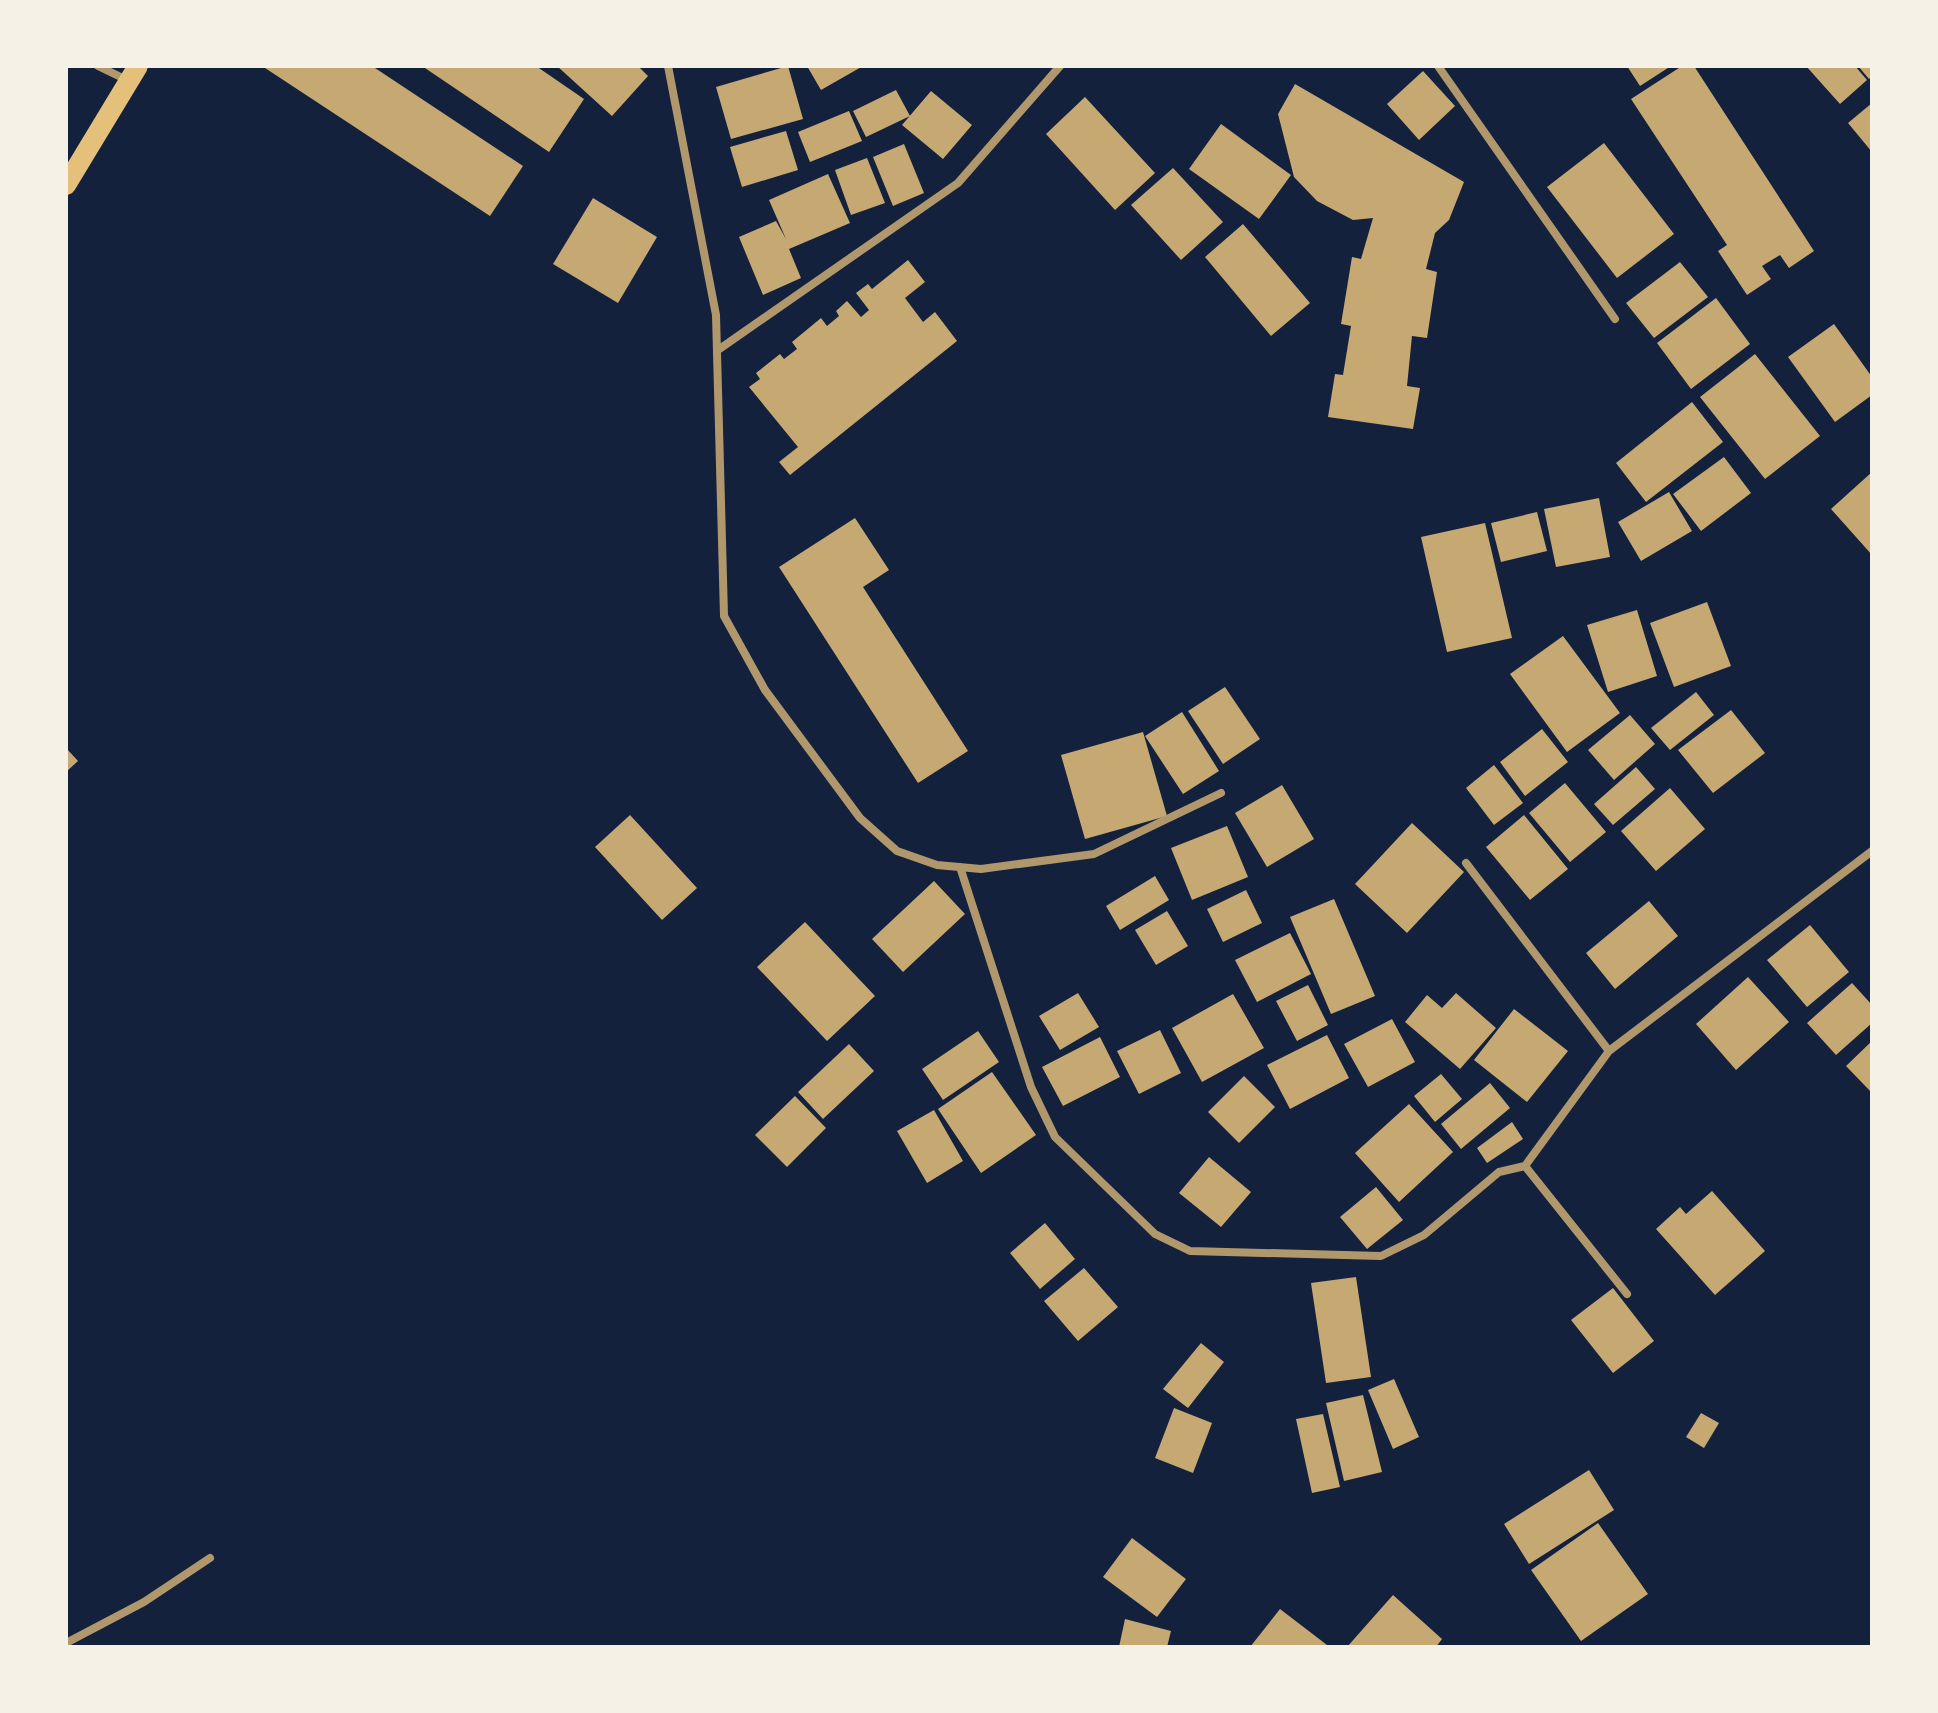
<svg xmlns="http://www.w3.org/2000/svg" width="1938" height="1713" font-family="Commissioner,sans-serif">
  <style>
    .building { fill: #c6a872 }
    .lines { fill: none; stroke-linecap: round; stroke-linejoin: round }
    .minor { stroke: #b1986c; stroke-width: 8 }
    .primary { stroke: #e5c07b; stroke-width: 20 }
  </style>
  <rect width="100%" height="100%" fill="#14213d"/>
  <!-- building -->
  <path class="building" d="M262 66H372L523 166 490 216Z
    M422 66H536L584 99 549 152Z
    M557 66H638L648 76 612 116Z
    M788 66 803 119 731 139 716 87Z
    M807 66H863L821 90Z
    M1627 66H1671L1640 86Z
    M1682 66H1694L1814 251 1789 268 1780 255 1762 266 1771 279 1747 295 1718 251 1727 245 1631 99Z
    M1806 66H1855L1867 80 1840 104Z
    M1858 66H1872V76L1869 79Z
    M1423 71 1455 106 1419 140 1387 104Z
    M1295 84 1464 182 1449 220 1435 233 1426 269 1437 272 1427 338 1412 336 1407 386 1420 388 1413 429 1328 417 1335 374 1343 375 1351 326 1341 324 1352 257 1361 259 1373 218 1353 220 1317 201 1294 177 1278 114Z
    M896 90 910 116 866 137 853 111Z
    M931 91 972 125 943 159 902 125Z
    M1085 97 1155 173 1115 210 1046 134Z
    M1872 103V152L1848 123Z
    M849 111 862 141 810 162 798 132Z
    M1221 124 1291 175 1259 219 1189 169Z
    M786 131 798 170 742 187 730 147Z
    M1604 143 1674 234 1617 278 1547 187Z
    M904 144 924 193 893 206 873 157Z
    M867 158 885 203 851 215 835 170Z
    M1173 168 1223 222 1181 260 1131 205Z
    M828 174 850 223 789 249 801 278 763 295 739 237 776 221 786 239 769 200Z
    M593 198 657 237 618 303 553 264Z
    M1243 224 1310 303 1271 336 1205 257Z
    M908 260 925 282 905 298 923 322 935 312 957 341 790 475 779 462 798 447 749 387 760 379 756 373 780 354 784 359 797 349 792 342 821 318 827 326 839 316 836 311 847 301 861 317 869 310 856 293 868 284 872 289Z
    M1680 262 1708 297 1654 338 1626 303Z
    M1716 298 1750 344 1691 389 1657 343Z
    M1834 324 1872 377V395L1835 422 1788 357Z
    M1755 354 1820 436 1765 479 1700 397Z
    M1692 402 1723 442 1646 502 1616 463Z
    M1724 457 1751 493 1701 531 1673 494Z
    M1872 472V555L1831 509Z
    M1669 492 1692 531 1641 561 1618 522Z
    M1599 498 1610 557 1556 567 1544 509Z
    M1537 512 1547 551 1501 562 1491 523Z
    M855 518 889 570 863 587 968 751 918 783 779 567Z
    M1485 523 1512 638 1447 652 1421 537Z
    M1707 602 1731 666 1674 687 1650 623Z
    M1637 610 1657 676 1608 692 1587 625Z
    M1563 636 1620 713 1567 752 1510 674Z
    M1225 687 1260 739 1223 764 1188 711Z
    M1696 692 1714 715 1670 750 1651 728Z
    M1731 710 1765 753 1713 793 1678 750Z
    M1182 712 1219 771 1183 794 1145 736Z
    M1630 715 1655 744 1614 780 1588 750Z
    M1542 729 1568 762 1525 796 1500 762Z
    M1143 732 1167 816 1085 839 1061 755Z
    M66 748 78 761 66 772Z
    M1494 765 1523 803 1494 825 1466 788Z
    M1636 767 1655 789 1613 825 1594 804Z
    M1565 783 1606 832 1570 862 1529 813Z
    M1282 785 1314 839 1267 867 1235 813Z
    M1670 788 1705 829 1656 871 1621 831Z
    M630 815 697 888 662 920 595 847Z
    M1524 815 1568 869 1530 900 1486 847Z
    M1412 823 1464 872 1407 933 1355 884Z
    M1227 826 1248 877 1192 900 1171 848Z
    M1155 876 1169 900 1120 930 1106 906Z
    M934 881 965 914 903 972 872 939Z
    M1246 890 1262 923 1223 942 1207 909Z
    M1334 899 1375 996 1331 1014 1290 917Z
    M1649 901 1678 936 1615 989 1586 953Z
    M1167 911 1188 946 1156 965 1135 930Z
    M805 922 875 996 827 1041 757 967Z
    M1810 925 1849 972 1807 1007 1767 960Z
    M1290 933 1311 974 1257 1002 1235 960Z
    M1748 977 1789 1022 1736 1070 1696 1024Z
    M1852 983 1872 1005V1023L1836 1055 1807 1023Z
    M1308 985 1328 1025 1297 1041 1276 1001Z
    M1078 993 1099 1027 1060 1050 1039 1016Z
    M1456 993 1496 1028 1460 1069 1405 1022 1427 995 1442 1008Z
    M1233 994 1264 1048 1202 1082 1172 1028Z
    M1514 1009 1568 1051 1527 1102 1474 1060Z
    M1392 1019 1415 1062 1368 1087 1344 1044Z
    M1160 1030 1181 1073 1139 1094 1117 1051Z
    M978 1031 999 1062 943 1100 922 1069Z
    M1327 1035 1349 1078 1290 1109 1267 1065Z
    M1100 1037 1120 1077 1063 1106 1042 1067Z
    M1872 1041V1093L1846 1066Z
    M849 1044 874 1071 823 1119 798 1092Z
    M992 1072 1036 1135 981 1173 938 1109Z
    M1441 1074 1462 1099 1435 1122 1414 1096Z
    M1244 1076 1275 1107 1239 1143 1208 1112Z
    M1490 1083 1510 1108 1461 1149 1441 1124Z
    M795 1096 826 1128 787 1167 755 1135Z
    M1409 1104 1453 1152 1399 1202 1355 1153Z
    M934 1110 963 1161 927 1183 897 1131Z
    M1512 1122 1523 1139 1487 1163 1477 1148Z
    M1209 1157 1251 1192 1221 1227 1179 1193Z
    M1376 1187 1403 1220 1367 1249 1340 1217Z
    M1712 1191 1765 1251 1715 1295 1656 1229 1680 1207 1686 1214Z
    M1045 1223 1075 1259 1040 1289 1010 1253Z
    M1084 1268 1118 1307 1078 1341 1044 1301Z
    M1356 1277 1371 1377 1326 1383 1311 1283Z
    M1613 1288 1654 1341 1613 1373 1571 1320Z
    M1201 1343 1224 1362 1188 1408 1163 1389Z
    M1394 1379 1419 1437 1393 1449 1368 1390Z
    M1363 1395 1382 1472 1344 1481 1326 1403Z
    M1174 1408 1212 1423 1193 1473 1155 1458Z
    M1701 1413 1719 1423 1704 1448 1686 1437Z
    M1323 1414 1340 1487 1312 1493 1296 1419Z
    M1589 1470 1614 1510 1529 1564 1504 1524Z
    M1598 1523 1648 1594 1581 1641 1531 1570Z
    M1132 1538 1186 1579 1157 1617 1103 1577Z
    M1393 1595 1442 1639 1436 1647H1347Z
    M1280 1609 1327 1645 1325 1647H1250Z
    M1125 1619 1171 1631 1167 1647H1119Z"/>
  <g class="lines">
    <!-- minor -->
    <path class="minor" d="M98 66 129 81
      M668 66 716 315 724 616 765 690 860 818 897 851 937 865 981 869 1094 854 1221 793
      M1438 66 1615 319
      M718 350 958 183 1060 66
      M1466 863 1609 1051
      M960 867 1031 1087 1055 1137 1155 1234 1190 1251 1381 1256 1424 1235 1499 1172 1525 1166 1609 1051 1872 851
      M1525 1166 1627 1294
      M66 1643 144 1602 210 1558"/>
    <!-- primary -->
    <path class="primary" d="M66 185 138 66"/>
  </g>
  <!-- border -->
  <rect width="1938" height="1713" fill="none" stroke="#f6f1e7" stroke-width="136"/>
</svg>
